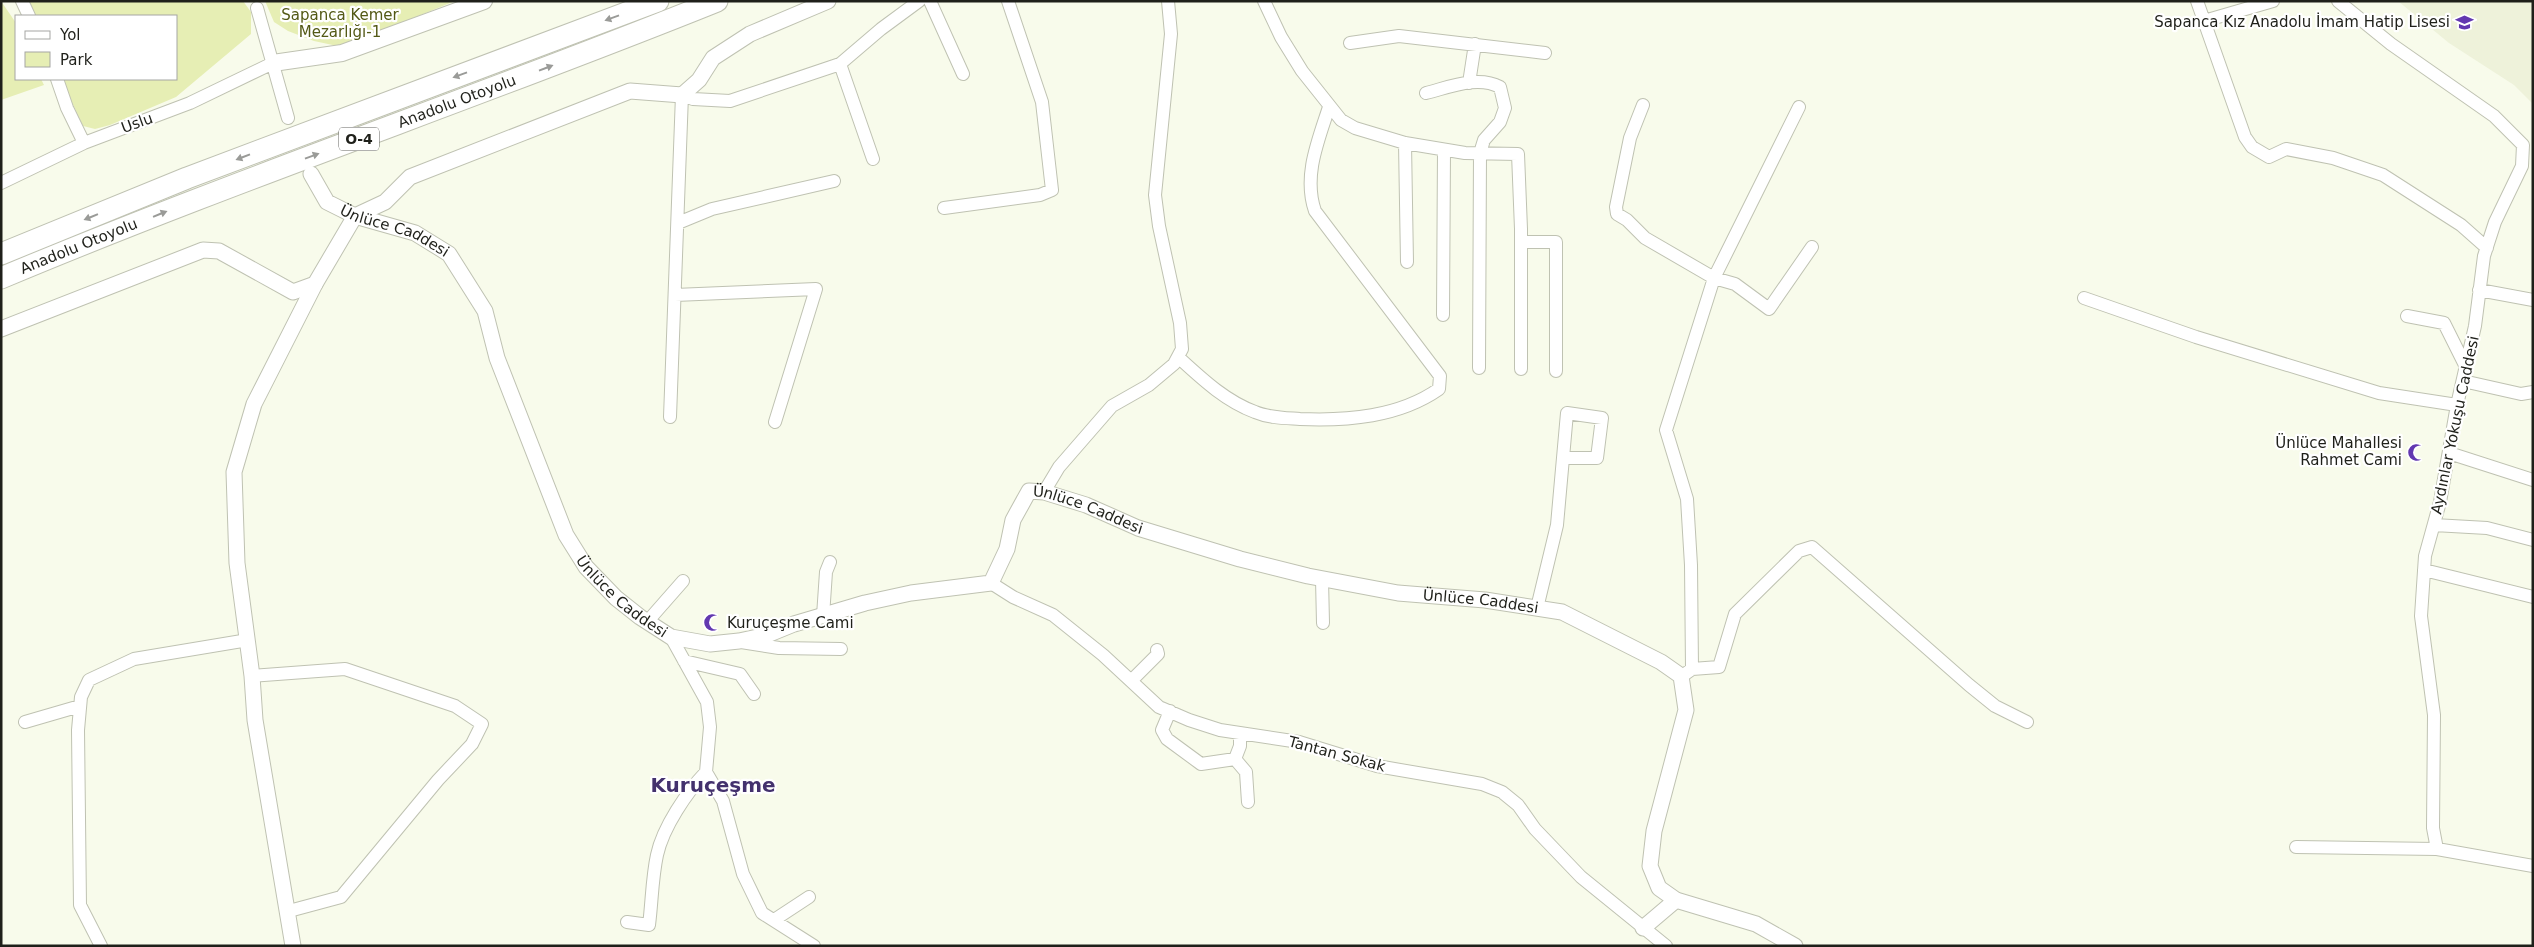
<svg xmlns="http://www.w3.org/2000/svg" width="2534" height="947" font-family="'DejaVu Sans',sans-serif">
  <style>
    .built { fill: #eef2da }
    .green { fill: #e6eeb4 }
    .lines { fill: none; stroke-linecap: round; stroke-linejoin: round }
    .minor-casing { stroke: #bfc2b2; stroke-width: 14 }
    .tertiary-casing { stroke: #bfc2b2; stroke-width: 17 }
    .secondary-casing { stroke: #bfc2b2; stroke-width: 18 }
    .motorway-casing { stroke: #bfc2b2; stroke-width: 23 }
    .minor { stroke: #fff; stroke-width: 12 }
    .tertiary { stroke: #fff; stroke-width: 15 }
    .secondary { stroke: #fff; stroke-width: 16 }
    .motorway { stroke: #fff; stroke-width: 21 }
    .oneway { fill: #9a9b98 }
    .labels { text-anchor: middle; stroke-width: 4.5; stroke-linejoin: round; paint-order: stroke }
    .shield { fill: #fff; stroke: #62635f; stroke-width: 1 }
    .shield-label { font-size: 14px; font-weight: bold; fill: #1f201a }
    .park-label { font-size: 15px; fill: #535916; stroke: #fff }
    .poi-label { font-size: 15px; fill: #1f201a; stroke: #fff; text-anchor: end }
    .street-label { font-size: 15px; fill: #1f201a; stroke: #fff }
    .district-label { font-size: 20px; font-weight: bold; fill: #43316d; stroke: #fff }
  </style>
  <rect width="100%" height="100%" fill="#f8fbeb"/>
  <!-- built -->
  <path class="built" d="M2398 1H2533V104L2514 85 2449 43Z"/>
  <!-- green -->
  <path class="green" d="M1 1 16 23V79H41L44 85 1 100Z
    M29 1H243L251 12V34L176 97 110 125 95 129 83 126 61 79H176V16H36Z
    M265 1H455L342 47 314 41 288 31 274 22Z"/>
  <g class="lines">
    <defs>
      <path id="minor" d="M22 1 29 16
        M930 1 963 74
        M1264 1 1281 37 1302 71 1341 120 1355 128 1405 143 1465 153 1518 154 1521 229V369
        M2197 1 2245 137 2252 147 2269 157 2286 149 2333 158 2383 175 2461 225 2487 248
        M2338 1 2391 44 2494 116 2523 145 2522 166 2495 222 2484 256 2475 326 2457 405 2440 502 2425 556 2421 616 2434 715 2433 828 2437 849 2533 866
        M257 8 288 118
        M2204 21 2273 1
        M1350 43 1399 36 1545 53
        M840 64 873 159
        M57 79 67 108 84 143
        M1469 83 1475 44
        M1426 93C1450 87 1478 75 1500 87L1505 108 1500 122 1484 140 1480 153 1479 368
        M1643 105 1630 138 1616 207 1617 214 1627 220 1645 238 1714 278 1735 284 1769 309 1812 247
        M1405 143 1407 262
        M1 183 84 143 190 103 273 63
        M944 208 1040 195 1052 190 1042 102 1008 1
        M678 223 712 209 834 181
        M1521 242H1556V371
        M2479 290 2533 300
        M675 295 816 289 775 422
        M2084 298 2196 337 2379 393 2457 405
        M1443 315 1444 150
        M2407 316 2444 323 2466 367
        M1178 357C1201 378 1225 401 1255 412 1269 418 1285 418 1300 419 1347 421 1399 417 1439 389L1440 376 1315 211C1303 176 1318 141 1329 107
        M2463 381 2521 394 2533 392
        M670 417 682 95 693 99 730 101 840 64 881 29 919 1
        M2449 453 2533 480
        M1044 492 1059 467 1112 406 1149 385 1174 364 1182 349 1180 323 1159 226 1155 195 1171 34 1168 1
        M2434 525 2487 528 2533 540
        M2424 570 2533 597
        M1322 579 1323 623
        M991 583 1013 597 1053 615 1103 655 1159 707 1189 720 1220 730 1299 742 1377 766 1482 784 1502 792 1518 805 1535 829 1581 877 1666 946
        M1537 608 1557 525 1567 413 1602 418 1597 458H1564
        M823 616 826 572 830 562
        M647 622 683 581
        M671 637 707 702 710 727 706 772 723 801 743 874 762 913 814 946
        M741 642 779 648 841 649
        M684 661 740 674 754 694
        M1692 669 1691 565 1687 499 1666 430 1714 278 1799 107
        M1685 674 1692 669 1719 667 1735 614 1799 551 1812 547 1969 685 1995 706 2027 722
        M252 676 345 669 455 706 482 724 472 744 438 780 341 897 289 911
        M1131 681 1158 654 1157 650
        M1170 711 1162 730 1167 739 1201 764 1235 759 1246 772 1248 802
        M25 722 80 706
        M1235 759 1240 746V733
        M2296 847 2437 849
        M774 920 809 897
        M627 922 649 925C652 902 652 878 657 855 663 827 687 792 706 772
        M101 946 80 905 78 730 81 697 89 680 134 659 248 640"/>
      <g id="tertiary">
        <path id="s1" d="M311 174 327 202 355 216 415 233 449 254 485 311 497 358 566 535 586 567 616 598 640 617 671 637 710 644 739 641 767 635 794 624 865 603 911 593 991 583 1007 549 1013 520 1029 491 1044 492 1086 505 1138 528 1240 559 1308 576 1398 593 1485 600 1562 612 1661 662 1681 676 1686 710 1654 831 1650 866 1659 888 1676 900 1756 924 1795 946"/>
        <path d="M1 329 203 250 219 251 293 292 315 284 355 216 385 202 410 177 630 91 682 95 699 80 713 58 750 34 828 1"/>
        <path d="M1643 928 1676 900"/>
        <path d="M293 946 255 720 252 676 237 563 234 472 254 404 315 284"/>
      </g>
      <path id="secondary" d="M273 63 342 53 484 1"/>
      <g id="motorway">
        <path d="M1 254 187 178 658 1"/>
        <path id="s2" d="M1 278C237 179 479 97 717 1"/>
      </g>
    </defs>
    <!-- minor casing -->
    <use href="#minor" class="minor-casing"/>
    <!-- tertiary casing -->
    <use href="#tertiary" class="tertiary-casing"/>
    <!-- secondary casing -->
    <use href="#secondary" class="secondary-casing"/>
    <!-- motorway casing -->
    <use href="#motorway" class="motorway-casing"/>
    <!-- minor -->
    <use href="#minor" class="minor"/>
    <!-- tertiary -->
    <use href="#tertiary" class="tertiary"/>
    <!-- secondary -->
    <use href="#secondary" class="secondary"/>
    <!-- motorway -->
    <use href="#motorway" class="motorway"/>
  </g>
  <!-- one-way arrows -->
  <defs><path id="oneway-solid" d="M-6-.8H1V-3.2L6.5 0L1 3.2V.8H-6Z" transform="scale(1.25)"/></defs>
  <g class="oneway">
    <use href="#oneway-solid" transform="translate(612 18) rotate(160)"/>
    <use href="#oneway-solid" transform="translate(546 68) rotate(-21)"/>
    <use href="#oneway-solid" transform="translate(460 75) rotate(160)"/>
    <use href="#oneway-solid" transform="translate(312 156) rotate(-20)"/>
    <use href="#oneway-solid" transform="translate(243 157) rotate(159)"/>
    <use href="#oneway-solid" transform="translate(160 214) rotate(-22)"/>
    <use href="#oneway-solid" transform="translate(91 217) rotate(158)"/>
  </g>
  <!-- icons -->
  <defs>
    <symbol id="school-bare" viewBox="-9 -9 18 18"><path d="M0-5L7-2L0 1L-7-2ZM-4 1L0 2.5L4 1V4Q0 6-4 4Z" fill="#6238b0" stroke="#fff" stroke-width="2.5" paint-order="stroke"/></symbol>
    <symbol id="mosque-bare" viewBox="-9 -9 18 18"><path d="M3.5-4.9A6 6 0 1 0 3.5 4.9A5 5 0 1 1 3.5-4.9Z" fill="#6238b0" stroke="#fff" stroke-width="2.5" paint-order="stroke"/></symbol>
  </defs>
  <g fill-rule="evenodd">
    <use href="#school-bare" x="2452" y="10" width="25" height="25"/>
    <use href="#mosque-bare" x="2404" y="440" width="25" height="25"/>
    <use href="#mosque-bare" x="700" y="610" width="25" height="25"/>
  </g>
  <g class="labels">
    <!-- shield labels -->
    <rect class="shield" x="339" y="127.5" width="40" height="23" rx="4"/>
    <g class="shield-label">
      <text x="359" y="144">O-4</text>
    </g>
    <!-- park labels -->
    <g class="park-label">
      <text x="340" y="20">Sapanca Kemer<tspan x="340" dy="17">Mezarlığı-1</tspan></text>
    </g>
    <!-- poi labels -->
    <g class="poi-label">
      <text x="2450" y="27">Sapanca Kız Anadolu İmam Hatip Lisesi</text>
      <text x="2402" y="448">Ünlüce Mahallesi<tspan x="2402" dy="17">Rahmet Cami</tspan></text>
      <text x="727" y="628" text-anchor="start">Kuruçeşme Cami</text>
    </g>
    <!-- street labels -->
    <g class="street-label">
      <text dy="5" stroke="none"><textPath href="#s2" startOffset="489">Anadolu Otoyolu</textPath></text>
      <text transform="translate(137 123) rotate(-20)" y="5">Uslu</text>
      <text dy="5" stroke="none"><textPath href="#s1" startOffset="106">Ünlüce Caddesi</textPath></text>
      <text dy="5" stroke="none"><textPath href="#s2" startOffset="84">Anadolu Otoyolu</textPath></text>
      <text transform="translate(2455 425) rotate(-78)" y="5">Aydınlar Yokuşu Caddesi</text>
      <text dy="5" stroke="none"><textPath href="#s1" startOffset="1111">Ünlüce Caddesi</textPath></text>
      <text dy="5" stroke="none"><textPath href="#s1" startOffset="556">Ünlüce Caddesi</textPath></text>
      <text dy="5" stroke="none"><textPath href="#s1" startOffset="1516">Ünlüce Caddesi</textPath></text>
      <text transform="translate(1337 754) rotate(15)" y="5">Tantan Sokak</text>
    </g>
    <!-- district labels -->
    <g class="district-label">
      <text x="713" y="792">Kuruçeşme</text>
    </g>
  </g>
  <!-- border -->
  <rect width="2534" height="947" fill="none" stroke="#1f201a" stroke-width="5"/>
  <!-- legend -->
  <rect x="15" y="15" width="162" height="65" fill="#ffffff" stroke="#a5a6a3"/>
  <rect x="25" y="31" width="25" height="8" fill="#ffffff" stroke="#a5a6a3"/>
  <text x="60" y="40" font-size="15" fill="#1f201a">Yol</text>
  <rect x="25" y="52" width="25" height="15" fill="#e6eeb4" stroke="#a5a6a3"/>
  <text x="60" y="65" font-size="15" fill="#1f201a">Park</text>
</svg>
